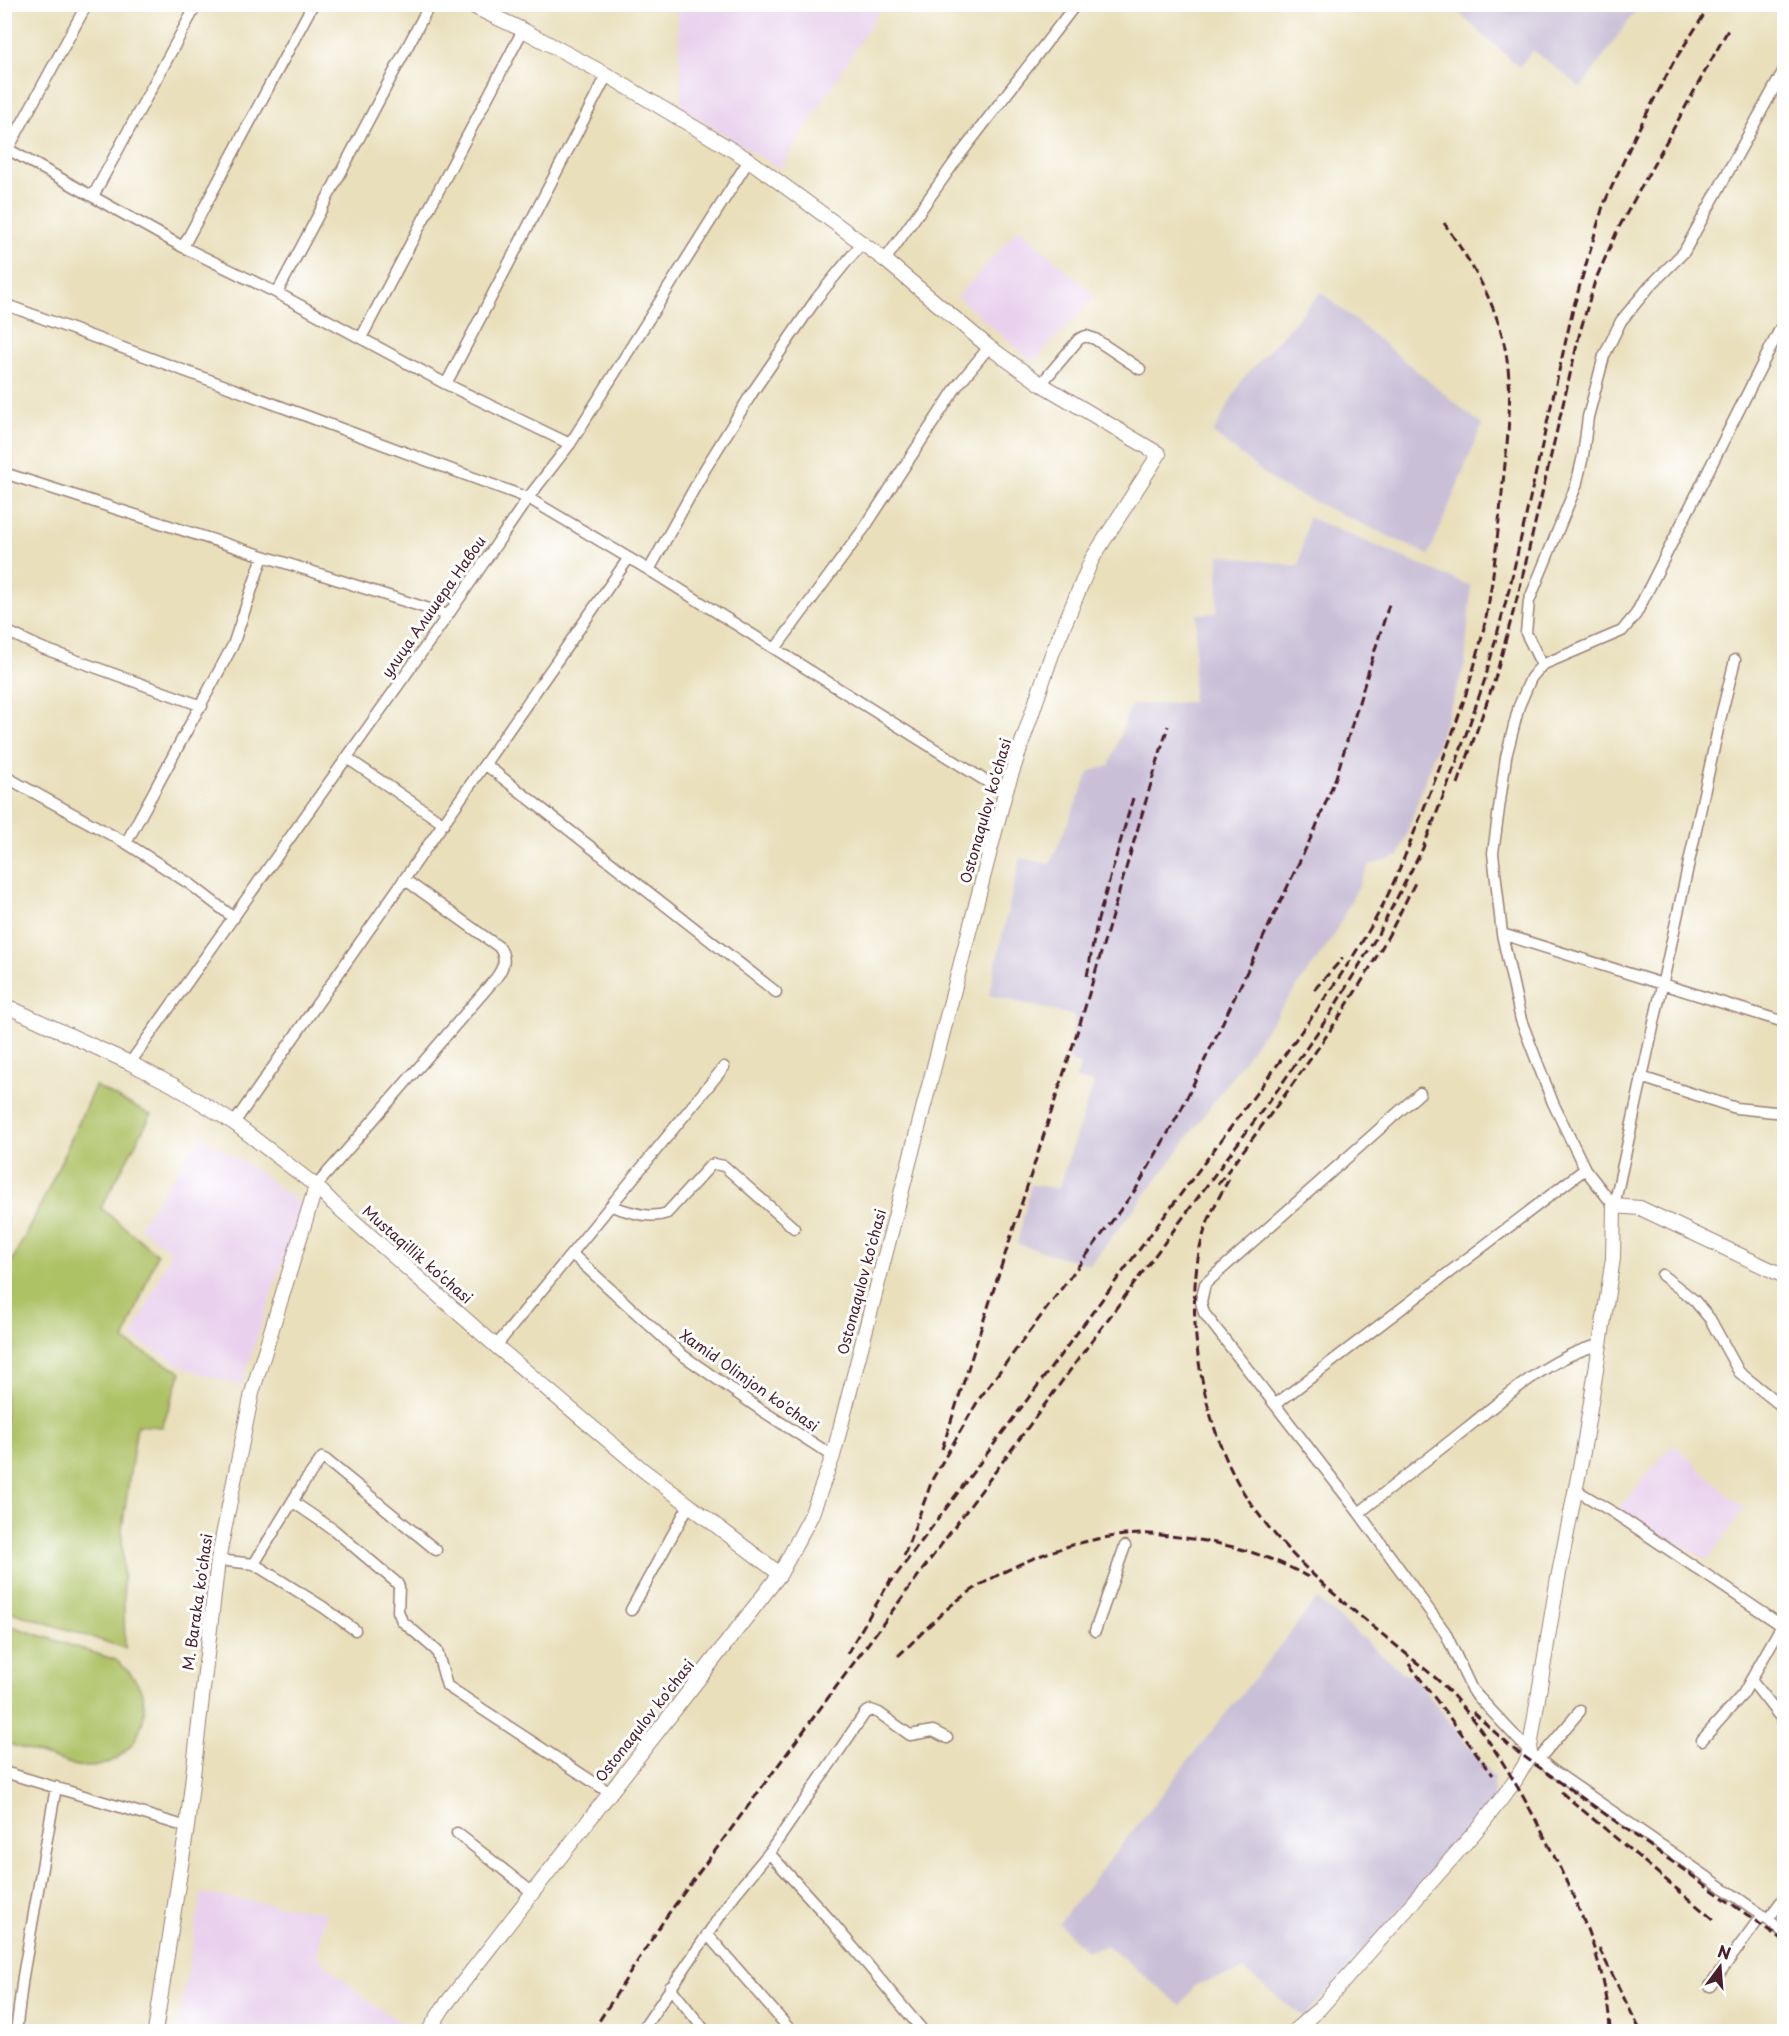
<svg xmlns="http://www.w3.org/2000/svg" width="1789" height="2036" font-family="'Playpen Sans',sans-serif">
  <style>
    .built { fill: #e9d1ed }
    .industrial { fill: #c9bfd7 }
    .green { fill: #adc165; stroke: #7c7048; stroke-width: 1.5 }
    .lines { fill: none; stroke-linecap: round; stroke-linejoin: round }
    .street-casing { stroke: #9a7f73; stroke-width: 13 }
    .secondary-casing { stroke: #9a7f73; stroke-width: 16 }
    .street { stroke: #fff; stroke-width: 10 }
    .secondary { stroke: #fff; stroke-width: 14 }
    .rail { stroke: #4a1f2b; stroke-width: 3; stroke-dasharray: 9 4.5; stroke-linecap: butt }
    .labels { text-anchor: middle; stroke-width: 6; stroke-linejoin: round; paint-order: stroke }
    .street-label { font-size: 15px; fill: #4a1f2b; stroke: #fff }
  </style>
  <rect width="100%" height="100%" fill="#fff"/>
  <filter id="ink" filterUnits="userSpaceOnUse"><feTurbulence type="fractalNoise" baseFrequency=".0167" numOctaves="2"/><feDisplacementMap in="SourceGraphic" scale="12" xChannelSelector="R" yChannelSelector="G"/><feConvolveMatrix kernelMatrix="1 2 1 2 8 2 1 2 1" color-interpolation-filters="sRGB"/></filter>
  <filter id="wash" filterUnits="userSpaceOnUse"><feTurbulence type="fractalNoise" baseFrequency=".008" numOctaves="4" result="noise"/><feDisplacementMap in="SourceGraphic" scale="24" xChannelSelector="R" yChannelSelector="G"/><feGaussianBlur stdDeviation="1.35" result="paint"/><feColorMatrix in="noise" values="0 0 0 0 0 0 0 0 0 0 0 0 0 0 0 0 0 1.4 0 .05"/><feComposite in="paint" operator="in"/></filter>
  <g filter="url(#wash)">
    <rect width="100%" height="100%" fill="#e9dfbb"/>
    <!-- built -->
    <path class="built" d="M677 5V4L883 5 780 169 682 108Z
      M1019 228 1095 296 1033 362 957 297Z
      M201 1136 262 1174 301 1205 241 1386 188 1369 132 1338 171 1251 139 1226Z
      M1673 1444 1744 1509 1708 1560 1617 1510Z
      M201 1894 326 1912 317 1956 364 1998 400 2022 395 2031H177Z"/>
    <!-- industrial -->
    <path class="industrial" d="M1450 5H1640L1581 88 1533 50 1519 67Z
      M1321 292 1482 425 1429 555 1280 486 1213 433 1242 380Z
      M1308 517 1471 586 1465 664 1399 856 1369 865 1333 937 1168 1165 1090 1265 1017 1244 1031 1184 1058 1189 1094 1083 1076 1079 1080 1065 1069 1060 1075 1016 989 995 1020 858 1050 864 1090 771 1109 766 1131 705 1192 702 1197 614 1217 613 1219 555 1299 566Z
      M1317 1599 1404 1674 1413 1676 1494 1777 1493 1805 1304 2018 1244 1970 1195 1985 1181 2006 1108 1946 1085 1951 1059 1923Z"/>
    <!-- green -->
    <path class="green" d="M95 1086 151 1115 101 1208 157 1254 124 1341 181 1372 162 1427 137 1425 122 1529 125 1648 5 1610V1275L46 1194Z
      M5 1624 116 1660C126 1668 134 1676 140 1688 156 1726 124 1769 84 1767 77 1767 68 1763 62 1761 43 1755 24 1749 5 1743Z"/>
  </g>
  <g filter="url(#ink)">
    <g class="lines">
      <defs>
        <path id="street" d="M4 147 183 247 277 293 446 384 570 444
          M8 149 87 4
          M93 196 197 4
          M183 247 313 4
          M885 260 959 156 1076 4
          M277 293 430 4
          M4 304 528 498 649 570 1005 793
          M361 338 523 30
          M446 384 607 75
          M1041 384 1079 339 1086 336 1095 339 1140 369
          M4 473 448 615
          M649 570 705 469 752 393 817 298 862 243
          M4 630 42 648 202 706
          M775 649 865 527 957 386 989 347
          M1542 665 1526 633 1529 601 1576 486 1583 456 1588 417 1604 356 1621 321 1650 286 1684 252 1784 70
          M347 758 444 824
          M486 765 776 992
          M4 776 126 843 190 884 234 918
          M126 843 233 645 263 556
          M1502 934 1784 1022
          M130 1063 448 615 528 498 570 444 749 160
          M1641 1077 1736 1108 1784 1113
          M1420 1093 1205 1284 1201 1302 1204 1313 1359 1513 1445 1632 1472 1690 1529 1751 1551 1769 1768 1919 1784 1898
          M234 1123 628 559
          M316 1186 496 978C504 967 507 958 499 947L404 879
          M610 1206C628 1211 649 1220 667 1213L710 1166 714 1164 724 1166 794 1228
          M1614 1206 1585 1169 1553 1103 1521 1020 1502 934 1493 853 1506 757 1519 706 1531 678 1542 665 1622 631 1636 614 1784 321
          M1614 1206 1720 720 1735 660
          M572 1254 681 1354 761 1410 833 1456
          M1662 1275 1694 1300 1710 1319 1739 1372 1784 1408
          M496 1346 724 1067
          M1276 1404 1585 1169
          M1574 1489 1616 1514 1784 1627
          M293 1502 334 1530 397 1583 399 1587 398 1611 402 1621 437 1651 447 1686 610 1793
          M1359 1513C1395 1484 1432 1456 1468 1427 1504 1398 1554 1354 1600 1345
          M218 1560 254 1564 323 1607 355 1630
          M254 1564 303 1484 322 1458 326 1460 436 1550
          M631 1610 689 1505
          M1095 1631 1125 1546
          M1751 1680 1784 1722
          M1702 1740 1743 1694 1782 1625
          M1539 1759 1580 1711
          M4 1772 187 1827
          M457 1833 533 1893
          M769 1853 830 1920 924 2032
          M1768 1919 1784 1933
          M707 1934 792 2032
          M1710 1986 1762 1915
          M670 1987 706 2032
          M16 2032 23 1976 56 1787
          M641 2032 735 1894 769 1853 865 1713 871 1710 879 1713 910 1735 933 1731 947 1738"/>
        <path id="secondary" d="M4 1005 130 1063 173 1085 234 1123 316 1186 333 1203 496 1346 643 1470 780 1574
          M155 2032 187 1827 218 1560 252 1393 316 1186
          M428 2032 443 2008 780 1574 811 1516 833 1456 1005 793 1052 654 1092 559 1159 454 1041 384 989 347 885 260 749 160 607 75 523 30 468 4
          M1293 2032 1319 2009 1482 1824 1515 1781 1528 1759 1557 1583 1583 1452 1600 1345 1613 1258 1614 1206 1640 1208 1784 1276"/>
      </defs>
      <!-- street casing -->
      <use href="#street" class="street-casing"/>
      <!-- secondary casing -->
      <use href="#secondary" class="secondary-casing"/>
      <!-- street -->
      <use href="#street" class="street"/>
      <!-- secondary -->
      <use href="#secondary" class="secondary"/>
      <!-- rail -->
      <path class="rail" d="M1458 784 1495 679 1520 587 1580 332 1595 281 1618 229 1729 28
        M1087 976 1097 923 1133 798
        M1314 990 1343 958
        M1229 1179C1221 1193 1213 1208 1207 1224 1179 1299 1201 1422 1242 1490 1259 1517 1280 1542 1302 1564 1334 1596 1370 1624 1404 1652 1417 1663 1431 1673 1443 1685 1490 1734 1524 1795 1554 1856 1581 1911 1608 1969 1610 2032
        M1218 1184C1278 1105 1338 1026 1386 940 1396 922 1405 902 1415 883
        M942 1449 1083 1014 1168 726
        M904 1556 933 1478 979 1399 1136 1189 1180 1112 1316 827 1336 777 1390 601
        M888 1586 1281 1060C1314 1013 1349 967 1377 916 1395 884 1408 847 1422 813 1449 744 1477 674 1489 601 1495 565 1498 529 1502 493 1507 441 1516 387 1502 335 1491 294 1468 258 1444 223
        M847 1654 891 1579
        M898 1656C918 1638 937 1616 958 1600 1009 1563 1078 1536 1141 1534 1150 1533 1160 1535 1169 1536 1217 1541 1265 1552 1308 1577
        M1409 1664 1493 1775
        M1473 1712 1512 1748 1784 1941
        M1561 1792 1715 1921
        M1599 1948 1641 2032
        M592 2032 666 1917 1281 1085 1330 1014 1377 936 1423 848 1455 766 1485 679 1510 586 1573 309 1603 206 1635 136 1673 63 1711 4"/>
    </g>
  </g>
  <g class="labels">
    <!-- street labels -->
    <g class="street-label">
      <text transform="translate(434 607) rotate(-55)" y="5">улица Алишера Навои</text>
      <text transform="translate(986 811) rotate(-74)" y="5">Ostonaqulov ko'chasi</text>
      <text transform="translate(417 1255) rotate(41)" y="5">Mustaqillik ko‘chasi</text>
      <text transform="translate(862 1282) rotate(-75)" y="5">Ostonaqulov ko'chasi</text>
      <text transform="translate(749 1381) rotate(35)" y="5">Xamid Olimjon ko'chasi</text>
      <text transform="translate(198 1602) rotate(-82)" y="5">M. Baraka ko'chasi</text>
      <text transform="translate(645 1721) rotate(-52)" y="5">Ostonaqulov ko'chasi</text>
    </g>
  </g>
  <!-- margin -->
  <rect width="1789" height="2036" fill="none" stroke="#fff" stroke-width="24"/>
  <!-- north arrow -->
  <g transform="translate(1720 1967) rotate(16)" stroke="#ffffff" stroke-width="4.5" paint-order="stroke">
  <path d="M0-4.5L10 22L0 15L-10 22Z" fill="#4a1f2b"/>
  <text y="-9" font-size="16" font-weight="bold" text-anchor="middle" fill="#4a1f2b">N</text>
  </g>
</svg>
